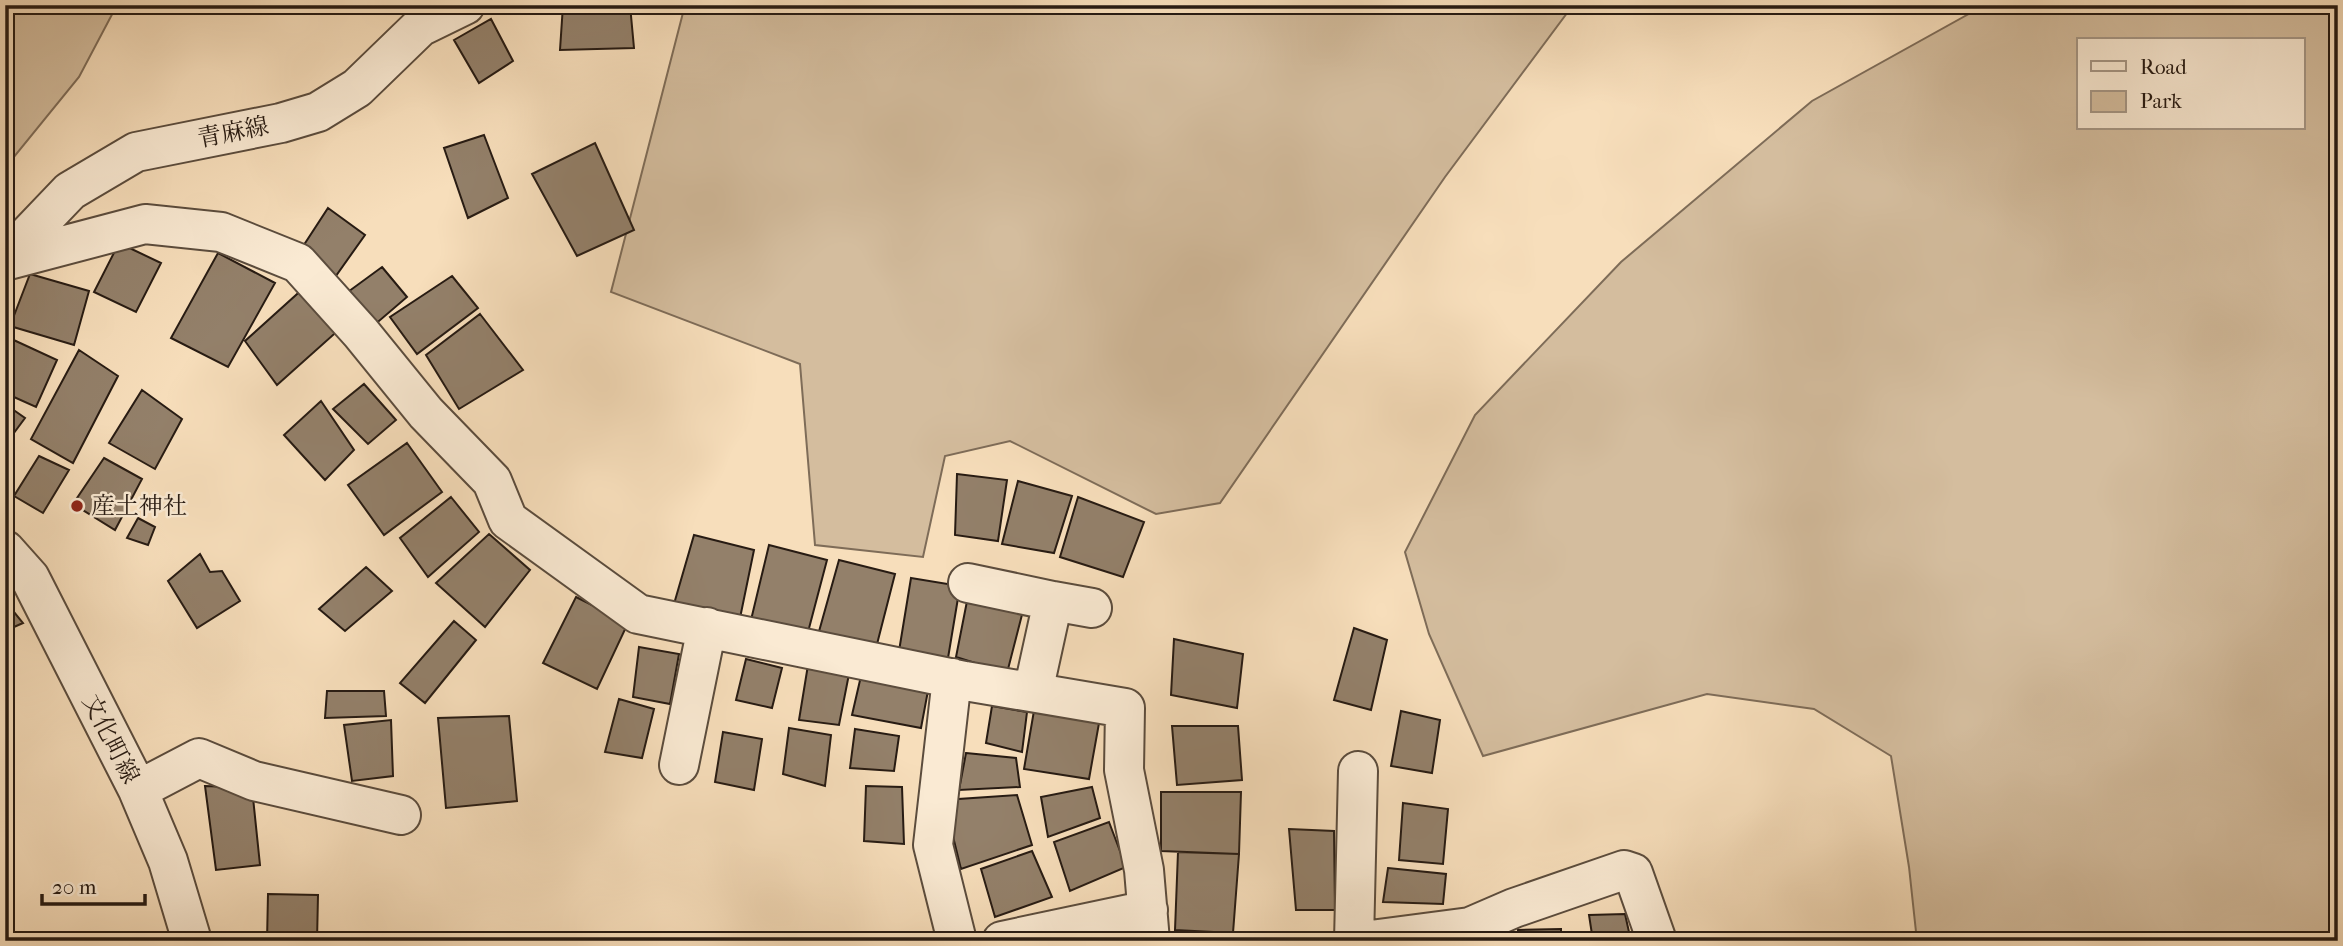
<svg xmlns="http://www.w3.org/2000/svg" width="2343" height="946" font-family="'IM FELL French Canon','Noto Serif JP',serif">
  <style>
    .green { fill: #d4bd9e; stroke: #7e6c58; stroke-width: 2; fill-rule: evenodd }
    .building { fill: #93806a; stroke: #271b13; stroke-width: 2 }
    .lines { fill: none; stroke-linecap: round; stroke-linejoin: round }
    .minor-casing { stroke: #5b4c3d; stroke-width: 42 }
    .minor { stroke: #faead3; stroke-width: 38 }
    .poi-dot { fill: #8f2418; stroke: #faead3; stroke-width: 2.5 }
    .labels { text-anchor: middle; stroke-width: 5; stroke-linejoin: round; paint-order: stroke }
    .street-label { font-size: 24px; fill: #271b13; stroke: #faead3 }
    .poi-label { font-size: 24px; fill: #271b13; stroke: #faead3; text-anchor: start }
  </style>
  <rect width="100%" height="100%" fill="#f7debb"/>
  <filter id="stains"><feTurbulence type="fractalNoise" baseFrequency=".00286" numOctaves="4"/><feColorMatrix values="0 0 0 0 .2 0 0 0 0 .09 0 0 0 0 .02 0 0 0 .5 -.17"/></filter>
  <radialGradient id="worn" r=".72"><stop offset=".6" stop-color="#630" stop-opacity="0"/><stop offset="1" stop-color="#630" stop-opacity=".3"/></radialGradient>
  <!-- green -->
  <path class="green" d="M5 5H117L79 77 5 168Z
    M685 5H1573L1445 177 1220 503 1156 514 1010 441 945 456 923 557 815 545 800 364 611 292Z
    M1985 5H2338V941H1917L1909 867 1891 756 1814 709 1707 694 1483 756 1429 634 1405 552 1475 415 1621 262 1812 101ZM2079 40H2303V128H2079Z"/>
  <!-- building -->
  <path class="building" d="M563 5H630L634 48 560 50Z
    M491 19 513 61 479 83 454 40Z
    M484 135 508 198 468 218 444 148Z
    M595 143 634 230 577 256 532 174Z
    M328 208 365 235 333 280 298 254Z
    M119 243 161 263 136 312 94 292Z
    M218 253 275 283 228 367 171 338Z
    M382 267 407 297 372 327 341 297Z
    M30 274 89 291 74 345 10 326Z
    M452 276 478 308 417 354 390 317Z
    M306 286 342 327 277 385 245 341Z
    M480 314 523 370 459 409 426 355Z
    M5 336 57 360 36 407 5 393Z
    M79 350 118 376 73 463 31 439Z
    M364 384 396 420 368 444 333 409Z
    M142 390 182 419 155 469 109 443Z
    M321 401 354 450 325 480 284 435Z
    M5 404 25 418 5 445Z
    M407 443 442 492 384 535 348 485Z
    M39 456 69 470 43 513 14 496Z
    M104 458 142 479 115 530 73 504Z
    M957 474 1007 480 998 541 955 535Z
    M1018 481 1072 496 1054 553 1002 544Z
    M451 497 479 532 428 577 400 538Z
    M1078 497 1144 522 1123 577 1060 557Z
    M138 518 155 527 148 545 127 538Z
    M489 534 530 570 485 627 436 583Z
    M694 535 754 550 740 618 674 604Z
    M769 545 827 560 808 632 751 620Z
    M200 554 210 572 222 571 240 601 197 628 168 581Z
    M839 560 895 574 876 648 818 635Z
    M366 567 392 591 345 631 319 609Z
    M911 578 960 586 948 658 899 651Z
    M969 591 1025 603 1007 673 956 657Z
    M576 597 628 623 597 689 543 663Z
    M5 601 23 623 5 631Z
    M454 621 476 640 425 703 400 683Z
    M1354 628 1387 640 1371 710 1334 700Z
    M5 632 11 645 5 650Z
    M1174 639 1243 654 1237 708 1171 695Z
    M639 647 679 654 670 704 633 697Z
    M746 659 782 668 772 708 736 700Z
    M864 663 930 680 921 728 852 715Z
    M808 665 849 674 839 725 799 720Z
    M327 691H384L386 716 325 718Z
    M619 699 654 709 642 758 605 752Z
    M1036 699 1101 712 1089 779 1024 769Z
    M992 706 1027 712 1022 752 986 743Z
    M1401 711 1440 720 1432 773 1391 766Z
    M509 716 517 801 446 808 438 718Z
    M391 720 393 776 352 781 344 725Z
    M1172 726H1238L1242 780 1177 785Z
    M789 728 831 735 825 786 783 774Z
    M855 729 899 736 894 771 850 768Z
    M723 732 762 739 754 790 715 782Z
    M966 753 1016 758 1020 787 959 790Z
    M205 786 252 788 260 865 216 870Z
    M866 786 902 787 904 844 864 841Z
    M1092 787 1100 818 1048 837 1041 797Z
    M1161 792H1241L1239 854 1161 851Z
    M1017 795 1032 845 961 869 944 800Z
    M1403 803 1448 809 1443 864 1399 860Z
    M1109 822 1126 867 1070 891 1054 842Z
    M1289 829 1334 831 1335 910H1296Z
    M1032 851 1052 897 995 917 981 869Z
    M1178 852 1239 854 1233 933 1175 930Z
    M1388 868 1446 874 1443 904 1383 902Z
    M268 894 318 895 317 941H267Z
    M1625 914 1631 941H1593L1589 915Z
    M1561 929V941H1518V930Z"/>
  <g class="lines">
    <defs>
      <path id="minor" d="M5 259 70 191 136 152 281 123 318 112 357 88 420 27 465 5
        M5 261 145 224 221 232 298 263 361 333 426 413 492 481 508 520 638 614 965 681 1125 708 1124 770 1144 870 1150 941
        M5 550 30 578 138 790 168 861 192 941
        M968 583 1053 601
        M952 678 933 845 957 941
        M1033 692 1053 601 1092 608
        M679 765 707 627
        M138 790 199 758 254 781 401 815
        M1002 941 1148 910
        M1354 941 1358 771
        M1363 941 1470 927 1514 908 1624 870 1633 873 1657 941"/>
    </defs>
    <!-- minor casing -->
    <use href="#minor" class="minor-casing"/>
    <!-- minor -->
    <use href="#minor" class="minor"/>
  </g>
  <!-- markers -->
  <circle class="poi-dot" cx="77" cy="506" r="7"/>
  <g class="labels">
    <!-- street labels -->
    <g class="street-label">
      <text transform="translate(233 132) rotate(-11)" y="8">青麻線</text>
      <text transform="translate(111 739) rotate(63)" y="8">文化町線</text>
    </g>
    <!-- poi labels -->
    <g class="poi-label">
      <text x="91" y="514">産土神社</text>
    </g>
  </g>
  <!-- margin -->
  <rect width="2343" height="946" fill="none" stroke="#f7debb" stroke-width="28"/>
  <rect x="7" y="7" width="2329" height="932" fill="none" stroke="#271b13" stroke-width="3.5"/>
  <rect x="14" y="14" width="2315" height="918" fill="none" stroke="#271b13" stroke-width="2"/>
  <!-- legend -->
  <rect x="2077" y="38" width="228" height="91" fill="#faead3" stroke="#a69786" stroke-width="2"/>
  <rect x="2091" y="61" width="35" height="10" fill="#faead3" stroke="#a69786" stroke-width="2"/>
  <text x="2140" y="74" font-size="21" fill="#271b13">Road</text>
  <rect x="2091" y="91" width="35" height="21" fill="#d4bd9e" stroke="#a69786" stroke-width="2"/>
  <text x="2140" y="108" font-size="21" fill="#271b13">Park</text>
  <!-- scale -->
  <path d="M42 894v10h103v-10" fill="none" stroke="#271b13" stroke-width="3.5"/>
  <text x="52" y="894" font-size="21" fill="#271b13" stroke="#faead3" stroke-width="5" paint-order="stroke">20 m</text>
  <rect width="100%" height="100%" filter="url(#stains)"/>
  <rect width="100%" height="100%" fill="url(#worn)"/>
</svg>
